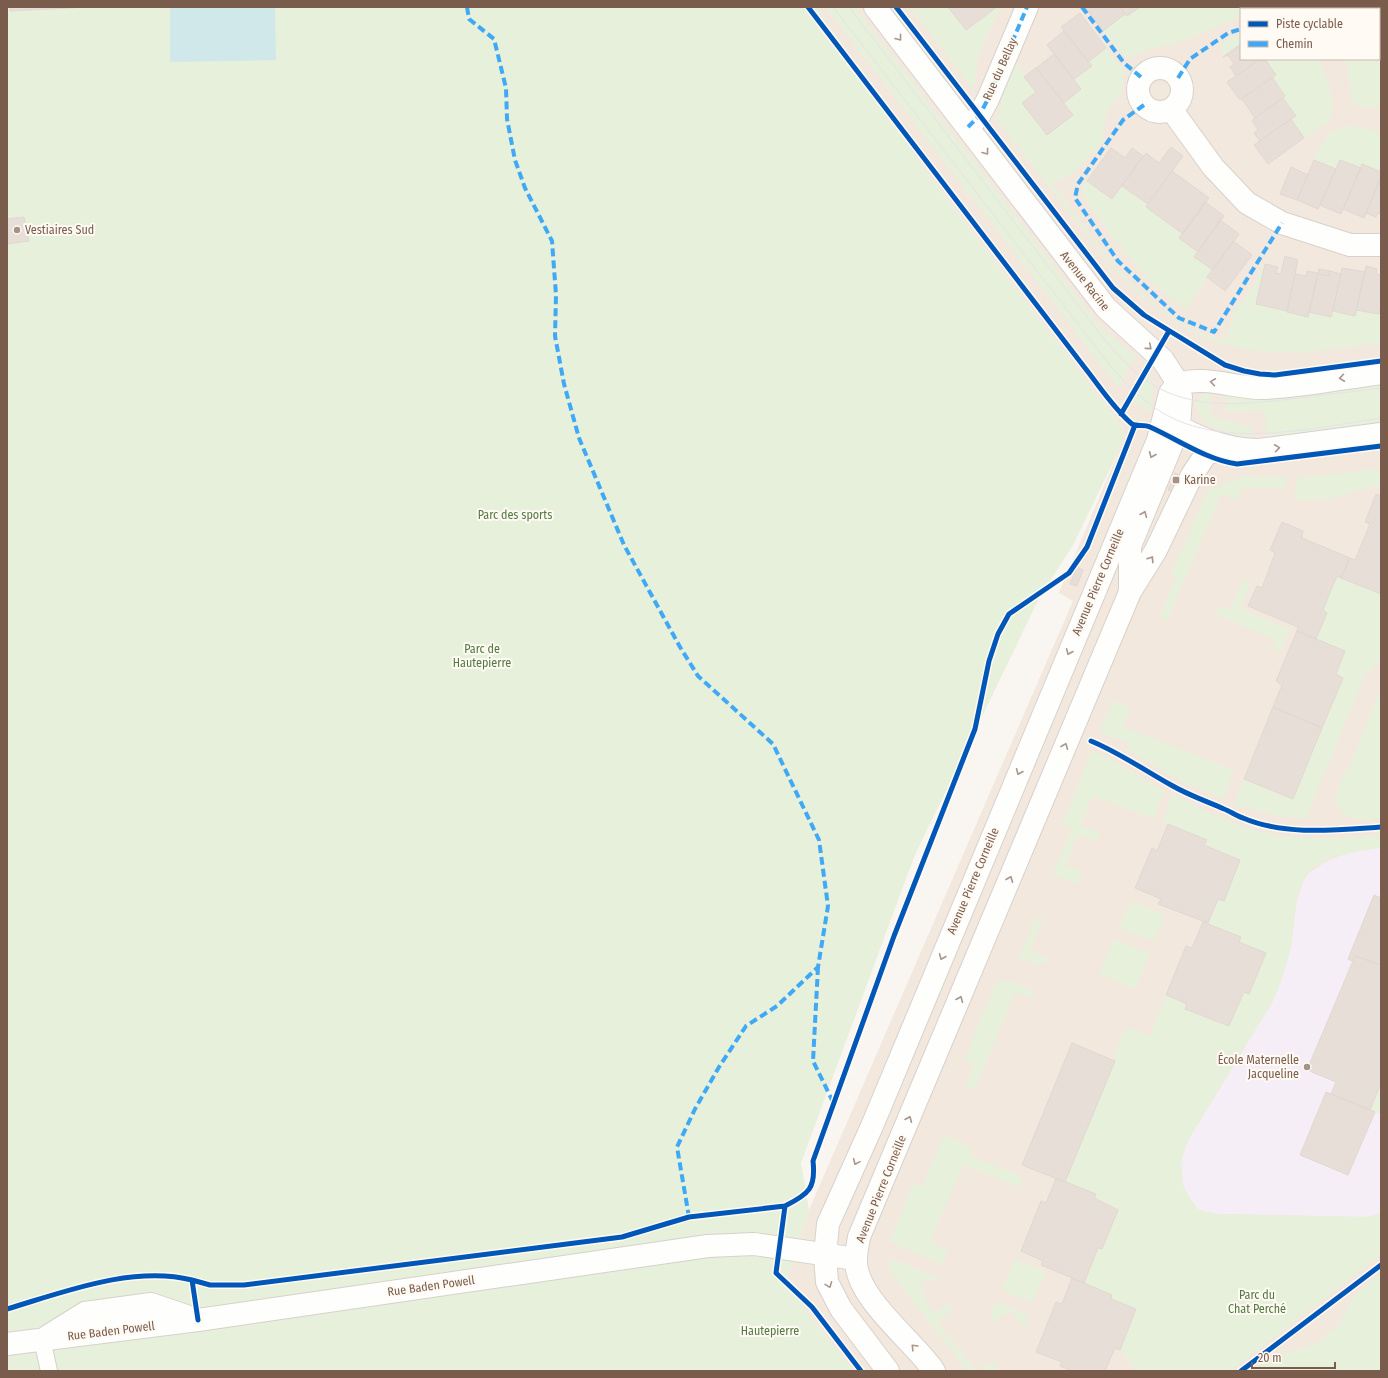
<svg xmlns="http://www.w3.org/2000/svg" width="1388" height="1378" font-family="'Fira Sans Condensed',sans-serif">
  <style>
    .residential { fill: #f2e8de; fill-rule: evenodd }
    .education { fill: #f6eef6 }
    .green { fill: #e7f0db }
    .water { fill: #d0e8ea }
    .building { fill: #e6ded7; stroke: #e2d8d2 }
    .lines { fill: none; stroke-linecap: round; stroke-linejoin: round }
    .service-casing { stroke: #d7d1cb; stroke-width: 18 }
    .minor-casing { stroke: #d7d1cb; stroke-width: 24 }
    .tertiary-casing { stroke: #d7d1cb; stroke-width: 24 }
    .service { stroke: #fefefd; stroke-width: 16 }
    .minor { stroke: #fefefd; stroke-width: 22 }
    .tertiary { stroke: #fefefd; stroke-width: 22 }
    .tram { stroke: #e6e3e7; stroke-width: 1 }
    .quiet { stroke: #3fa9f5; stroke-width: 4; stroke-dasharray: 8 4; stroke-linecap: butt }
    .cycleway-casing { stroke: #fffaf3; stroke-width: 8 }
    .cycleway { stroke: #0057b8; stroke-width: 5 }
    .oneway { stroke: #a8958b }
    .poi-dot { fill: #a69286; stroke: #fffaf3; stroke-width: 1.5 }
    .labels { text-anchor: middle; stroke-width: 4; stroke-linejoin: round; paint-order: stroke }
    .street-label { font-size: 12px; fill: #7a5c4d; stroke: #fffaf3 }
    .poi-label { font-size: 12px; fill: #7a5c4d; stroke: #fffaf3; text-anchor: start }
    .park-label { font-size: 12px; fill: #537a41; stroke: #fffaf3 }
  </style>
  <rect width="100%" height="100%" fill="#f9f5f0"/>
  <!-- residential -->
  <path class="residential" d="M800 7H1381V1371H853L785 1284 809 1210 1073 601 1059 593 1121 446 1124 435 1121 426ZM1241 9H1379V59H1241Z"/>
  <!-- education -->
  <path class="education" d="M1381 848V1213L1367 1217 1218 1214 1199 1210 1190 1199 1183 1185 1181 1164 1184 1147 1273 1001 1291 945 1297 900 1302 884 1308 874 1324 863 1341 855 1359 850Z"/>
  <!-- green -->
  <path class="green" d="M7 7H817L929 176 1121 426 1124 435 1121 446 1073 545 1050 581 1046 584 914 857 801 1163 809 1210 785 1284 853 1371H7Z
    M825 7H855L1100 326 1136 357 1118 387Z
    M910 7H948L966 30 997 7H1001L978 55 975 86 971 87Z
    M1140 7H1280L1273 9H1241V17L1177 43 1151 49 1127 59 1103 31 1125 14 1127 16Z
    M1379 23H1381V108L1361 107 1354 104 1352 100 1346 59H1379Z
    M1241 33V44L1223 57 1220 43Z
    M1106 48 1125 70 1121 95 1109 107 1103 127V142L1070 176 1052 183C1095 240 1151 327 1227 340L1233 312 1253 287 1265 264 1257 304 1308 317 1309 312 1331 317 1333 311 1355 316 1356 310 1378 314 1381 306V343C1334 349 1283 358 1236 347 1161 331 1113 269 1068 211 1044 180 1019 149 995 118L999 115 1001 99 1016 62 1036 92 1022 103 1047 135 1073 115 1064 103 1081 89 1074 79 1091 66 1088 62Z
    M1265 59H1320C1324 74 1338 106 1329 120 1324 127 1311 133 1304 138L1291 119 1296 116 1283 98 1285 96 1272 77 1276 75Z
    M1348 125 1381 132V172L1363 164 1361 168 1340 160 1336 169 1314 160C1324 139 1326 133 1348 125Z
    M1086 179 1112 199 1122 186 1148 204 1146 207 1183 234 1179 238 1198 252 1194 257 1213 270 1186 310 1148 279 1117 243 1082 194Z
    M1149 373 1153 390 1151 413 1132 401Z
    M1381 381V426L1268 440 1264 410 1226 412 1227 394Z
    M1211 392 1210 417 1250 426 1251 440C1229 435 1201 428 1196 404L1204 394Z
    M1381 468V487H1372L1327 499 1294 500 1298 477 1325 476Z
    M1242 476 1286 477 1285 488H1242L1237 500 1221 494 1168 620 1160 616 1176 577 1171 575 1207 491Z
    M1337 576 1381 594V660L1365 675 1306 818 1281 817 1234 804 1244 779 1293 799 1343 678 1336 674 1344 651 1316 639 1327 613 1323 610Z
    M1243 580 1251 583 1240 608 1290 629 1281 651 1272 648 1275 640 1216 614 1220 606 1231 610Z
    M1381 692V818C1357 822 1349 823 1335 802L1338 788 1357 749 1377 697Z
    M1115 702 1131 708 1123 727 1234 770 1223 799 1173 777 1127 749 1128 742 1099 733 1112 703Z
    M1092 751 1103 755 1164 791 1153 819 1092 796 1081 826 1100 833 1096 841 1078 835 1065 865 1083 872 1078 884 1053 874 1072 828 1062 824Z
    M1173 794C1206 813 1251 833 1290 837 1320 840 1351 836 1381 835V848C1360 850 1322 857 1307 874 1292 893 1296 923 1291 946 1287 965 1281 983 1273 1001L1192 1134C1180 1155 1175 1181 1192 1201 1194 1204 1197 1209 1200 1210 1205 1213 1213 1213 1218 1214L1367 1217 1381 1213V1254L1231 1371H1137L1120 1350 1136 1309 1111 1299 1112 1295 1084 1283 1098 1248 1102 1249 1118 1210 1065 1182 1115 1061 1117 1047 1126 1027 1150 1036 1166 995 1187 1004 1186 1009 1229 1026 1244 992 1249 994 1266 953 1239 942 1241 937 1208 923 1218 899 1224 901 1240 860 1204 845 1206 840 1162 822Z
    M1130 901 1165 915 1154 941 1119 928Z
    M1036 917 1043 920 1030 950 1048 958 1047 962 1038 965 1019 958Z
    M1114 939 1150 954 1135 989 1099 974Z
    M997 979 1006 982 1009 980 1030 989 1034 995 1033 999 1015 992 975 1090 965 1086 974 1064 964 1061Z
    M1381 1083V1114L1370 1110Z
    M944 1135 972 1148 970 1156 1023 1177 1020 1187 963 1165 930 1241 947 1249 942 1264 889 1242 913 1184 922 1187Z
    M891 1258 941 1279 920 1281 925 1299 933 1314 948 1304 953 1310 937 1322 977 1371H967L893 1276 889 1269Z
    M1015 1259 1046 1272 1032 1303 1001 1290Z
    M1381 1273V1371H1251L1278 1355 1313 1346 1326 1336 1338 1325 1355 1295Z
    M996 1302 1028 1315 1025 1328 1010 1311 994 1322 990 1316Z
    M993 1361 999 1369 996 1371H979Z"/>
  <!-- water -->
  <path class="water" d="M170 7H275L276 60 170 62Z"/>
  <!-- building -->
  <path class="building" d="M10 7H89L10 11Z
    M948 7H997L966 30Z
    M1085 7H1120L1125 14 1103 31Z
    M1120 7H1140L1127 16Z
    M1367 7H1381V24H1379V9H1367Z
    M1080 13 1106 48 1088 62 1061 27Z
    M1064 31 1092 66 1074 79 1047 45Z
    M1241 44V59H1260L1236 76 1230 67 1234 64 1228 55 1223 57Z
    M1054 54 1081 89 1064 103 1036 68Z
    M1260 59H1265L1276 75 1240 100 1227 82Z
    M1036 68 1073 115 1047 135 1022 103 1036 92 1024 77Z
    M1272 77 1285 96 1255 118 1242 99Z
    M1283 98 1296 116 1260 141 1254 133 1258 130 1252 120Z
    M1291 119 1304 138 1268 164 1254 145Z
    M1171 147 1183 156 1148 204 1122 186 1146 153 1159 163Z
    M1111 148 1125 158 1132 148 1143 156 1112 199 1087 181Z
    M1314 160 1336 169 1318 209 1297 200Z
    M1340 160 1361 168 1341 214 1320 205Z
    M1362 164 1381 172V177L1364 218 1343 209Z
    M1291 167 1308 175 1297 200 1280 194Z
    M1172 171 1209 198 1183 234 1146 207Z
    M1381 177V214L1378 213 1376 217 1366 213Z
    M1205 202 1224 216 1198 252 1179 238Z
    M24 217 29 241 7 244V219Z
    M1220 220 1239 234 1213 270 1194 257Z
    M1233 241 1252 255 1225 291 1207 277Z
    M1285 256 1298 260 1287 311 1256 304 1265 264 1278 267 1276 273 1281 274Z
    M1366 266 1377 269 1376 274 1381 275V304L1379 314 1356 310Z
    M1342 268 1365 272 1355 316 1333 311Z
    M1319 269 1330 271 1329 276 1318 274Z
    M1319 269 1318 274 1329 276 1330 271 1341 274 1331 317 1309 312Z
    M1307 271 1318 273 1308 317 1287 312 1295 274 1306 276Z
    M1175 473 1181 476 1174 493 1168 490Z
    M1376 494 1381 496V594L1341 578 1350 558 1355 560 1370 524 1365 522Z
    M1282 522 1303 531 1302 538 1350 558 1341 578 1337 576 1331 590 1323 610 1327 613 1316 639 1297 631 1298 627 1248 606 1257 586 1262 588 1275 553 1270 550Z
    M1077 567 1083 570 1077 586 1070 584Z
    M1297 631 1345 651 1336 674 1343 678 1322 728 1273 707 1282 685 1276 681Z
    M1273 707 1322 728 1293 799 1244 779Z
    M1168 824 1207 840 1204 845 1240 860 1224 901 1218 899 1208 923 1158 904 1161 899 1135 888 1152 848 1157 851Z
    M1374 895 1381 898V965L1355 956 1352 961 1348 959Z
    M1203 922 1241 937 1239 942 1266 953 1249 994 1244 992 1229 1026 1185 1009 1187 1004 1166 995 1186 946 1192 948Z
    M1355 956 1381 965V1083L1370 1110 1331 1094 1336 1082 1307 1070Z
    M1072 1043 1115 1061 1065 1182 1022 1165Z
    M1326 1092 1375 1112 1348 1175 1300 1155Z
    M1056 1178 1096 1194 1094 1198 1118 1210 1102 1249 1098 1248 1084 1283 1041 1265 1043 1261 1021 1251 1041 1201 1046 1203Z
    M1072 1278 1112 1295 1111 1299 1136 1309 1120 1350 1115 1348 1105 1371H1072L1060 1366 1062 1362 1036 1352 1056 1302 1062 1304Z"/>
  <g class="lines">
    <defs>
      <path id="service" d="M42 1339 49 1371"/>
      <path id="minor" d="M1138 90a22 22 0 1 1 44 0a22 22 0 1 1-44 0Z
        M1171 109 1213 167 1247 203 1282 223 1350 245H1381
        M968 127 979 116 988 99 1027 7
        M48 1336 85 1313 151 1304 192 1318
        M7 1344 198 1320 708 1246 754 1244 856 1259"/>
      <path id="tertiary" d="M875 7 1106 308 1163 360 1174 377 1181 397 1179 427 1130 546V592
        M1177 384C1207 375 1236 389 1265 388 1304 386 1343 378 1381 373
        M1167 420C1196 437 1224 450 1259 450L1381 434
        M888 1371 841 1309 827 1282 825 1255 828 1224 872 1126 1158 440 1170 393 1177 384
        M934 1371C914 1341 854 1297 856 1259 856 1252 858 1244 859 1237L1130 592 1155 552 1192 475 1206 454 1222 449 1239 450"/>
    </defs>
    <!-- service casing -->
    <use href="#service" class="service-casing"/>
    <!-- minor casing -->
    <use href="#minor" class="minor-casing"/>
    <!-- tertiary casing -->
    <use href="#tertiary" class="tertiary-casing"/>
    <!-- service -->
    <use href="#service" class="service"/>
    <!-- minor -->
    <use href="#minor" class="minor"/>
    <!-- tertiary -->
    <use href="#tertiary" class="tertiary"/>
    <!-- tram -->
    <path class="tram" d="M833 7 1105 359C1120 378 1135 394 1155 408 1219 452 1310 428 1381 418
      M849 7 1101 335C1115 352 1129 369 1148 382 1194 412 1248 404 1299 398 1326 395 1354 391 1381 388"/>
    <!-- quiet -->
    <path class="quiet" d="M467 7 469 19 494 39 506 88 507 119 515 160 525 188 552 241 556 295 555 336 564 384 579 438 624 545 680 647 698 676 773 744 819 840 828 906 818 967 777 1006 746 1026 719 1067 695 1109 677 1147 689 1217
      M1082 7 1124 63 1142 78
      M1308 9 1312 7
      M1178 78 1190 59 1228 33 1241 29
      M1144 105 1123 120 1078 184 1075 198 1118 261 1179 318 1214 332 1282 223
      M968 127 979 116 988 99 1027 7
      M818 967 813 1061 834 1104"/>
    <defs>
      <path id="cycleway" d="M808 7 1085 368C1100 387 1114 409 1132 424 1137 427 1144 424 1150 427 1177 439 1207 460 1237 464L1381 446
        M896 7 1113 288 1144 315 1160 325 1225 365 1244 371 1260 374 1275 375 1381 361
        M1121 414 1169 331
        M1091 741C1120 753 1144 770 1171 785 1188 795 1206 801 1224 809 1230 811 1236 816 1243 818 1285 836 1336 830 1381 827
        M7 1309C64 1292 133 1265 192 1280
        M198 1320 192 1280 210 1285H244L622 1237 689 1217 785 1206
        M861 1371 812 1307 776 1273 785 1206C809 1194 816 1188 813 1161L894 936 975 729 989 661 998 634 1009 614 1069 573 1087 547 1135 425
        M1241 1371 1381 1265"/>
    </defs>
    <!-- cycleway casing -->
    <use href="#cycleway" class="cycleway-casing"/>
    <!-- cycleway -->
    <use href="#cycleway" class="cycleway"/>
  </g>
  <!-- one-way arrows -->
  <defs><path id="oneway-chevron" d="M-2-3.5L2.5 0L-2 3.5" fill="none" stroke-width="1.6" stroke-linecap="round" stroke-linejoin="round"/></defs>
  <g class="oneway">
    <use href="#oneway-chevron" transform="translate(899 38) rotate(52)"/>
    <use href="#oneway-chevron" transform="translate(986 152) rotate(53)"/>
    <use href="#oneway-chevron" transform="translate(1149 347) rotate(40)"/>
    <use href="#oneway-chevron" transform="translate(1342 378) rotate(172)"/>
    <use href="#oneway-chevron" transform="translate(1213 382) rotate(-172)"/>
    <use href="#oneway-chevron" transform="translate(1277 448) rotate(-8)"/>
    <use href="#oneway-chevron" transform="translate(1152 455) rotate(113)"/>
    <use href="#oneway-chevron" transform="translate(1144 514) rotate(-67)"/>
    <use href="#oneway-chevron" transform="translate(1151 559) rotate(-57)"/>
    <use href="#oneway-chevron" transform="translate(1069 652) rotate(113)"/>
    <use href="#oneway-chevron" transform="translate(1065 746) rotate(-68)"/>
    <use href="#oneway-chevron" transform="translate(1019 772) rotate(113)"/>
    <use href="#oneway-chevron" transform="translate(1010 879) rotate(-68)"/>
    <use href="#oneway-chevron" transform="translate(942 957) rotate(113)"/>
    <use href="#oneway-chevron" transform="translate(960 999) rotate(-67)"/>
    <use href="#oneway-chevron" transform="translate(909 1119) rotate(-67)"/>
    <use href="#oneway-chevron" transform="translate(856 1162) rotate(114)"/>
    <use href="#oneway-chevron" transform="translate(829 1285) rotate(69)"/>
    <use href="#oneway-chevron" transform="translate(914 1347) rotate(-134)"/>
  </g>
  <!-- markers -->
  <g class="poi-dot">
    <circle cx="17" cy="230" r="4"/>
    <rect x="1172" y="476" width="8" height="8" rx="2"/>
    <circle cx="1307" cy="1067" r="4"/>
  </g>
  <g class="labels">
    <!-- street labels -->
    <g class="street-label">
      <text transform="translate(1000 69) rotate(-66)" y="4">Rue du Bellay</text>
      <text transform="translate(1085 281) rotate(52)" y="4">Avenue Racine</text>
      <text transform="translate(1098 582) rotate(-67)" y="4">Avenue Pierre Corneille</text>
      <text transform="translate(973 881) rotate(-67)" y="4">Avenue Pierre Corneille</text>
      <text transform="translate(881 1189) rotate(-68)" y="4">Avenue Pierre Corneille</text>
      <text transform="translate(431 1286) rotate(-8)" y="4">Rue Baden Powell</text>
      <text transform="translate(111 1331) rotate(-7)" y="4">Rue Baden Powell</text>
    </g>
    <!-- poi labels -->
    <g class="poi-label">
      <text x="25" y="234">Vestiaires Sud</text>
      <text x="1184" y="484">Karine</text>
      <text x="1299" y="1064" text-anchor="end">École Maternelle<tspan x="1299" dy="14">Jacqueline</tspan></text>
    </g>
    <!-- park labels -->
    <g class="park-label">
      <text x="515" y="519">Parc des sports</text>
      <text x="482" y="653">Parc de<tspan x="482" dy="14">Hautepierre</tspan></text>
      <text x="1257" y="1299">Parc du<tspan x="1257" dy="14">Chat Perché</tspan></text>
      <text x="770" y="1335">Hautepierre</text>
    </g>
  </g>
  <!-- border -->
  <rect width="1388" height="1378" fill="none" stroke="#7a5c4d" stroke-width="16"/>
  <!-- legend -->
  <rect x="1240" y="8" width="140" height="52" fill="#fffaf3" stroke="#cabbb1"/>
  <rect x="1248" y="21" width="20" height="6" fill="#0057b8" stroke="#cabbb1"/>
  <text x="1276" y="28" font-size="12" fill="#7a5c4d">Piste cyclable</text>
  <rect x="1248" y="41" width="20" height="6" fill="#3fa9f5" stroke="#cabbb1"/>
  <text x="1276" y="48" font-size="12" fill="#7a5c4d">Chemin</text>
  <!-- scale -->
  <path d="M1252 1362v6h83v-6" fill="none" stroke="#7a5c4d" stroke-width="2"/>
  <text x="1258" y="1362" font-size="12" fill="#7a5c4d" stroke="#fffaf3" stroke-width="3" paint-order="stroke">20 m</text>
</svg>
